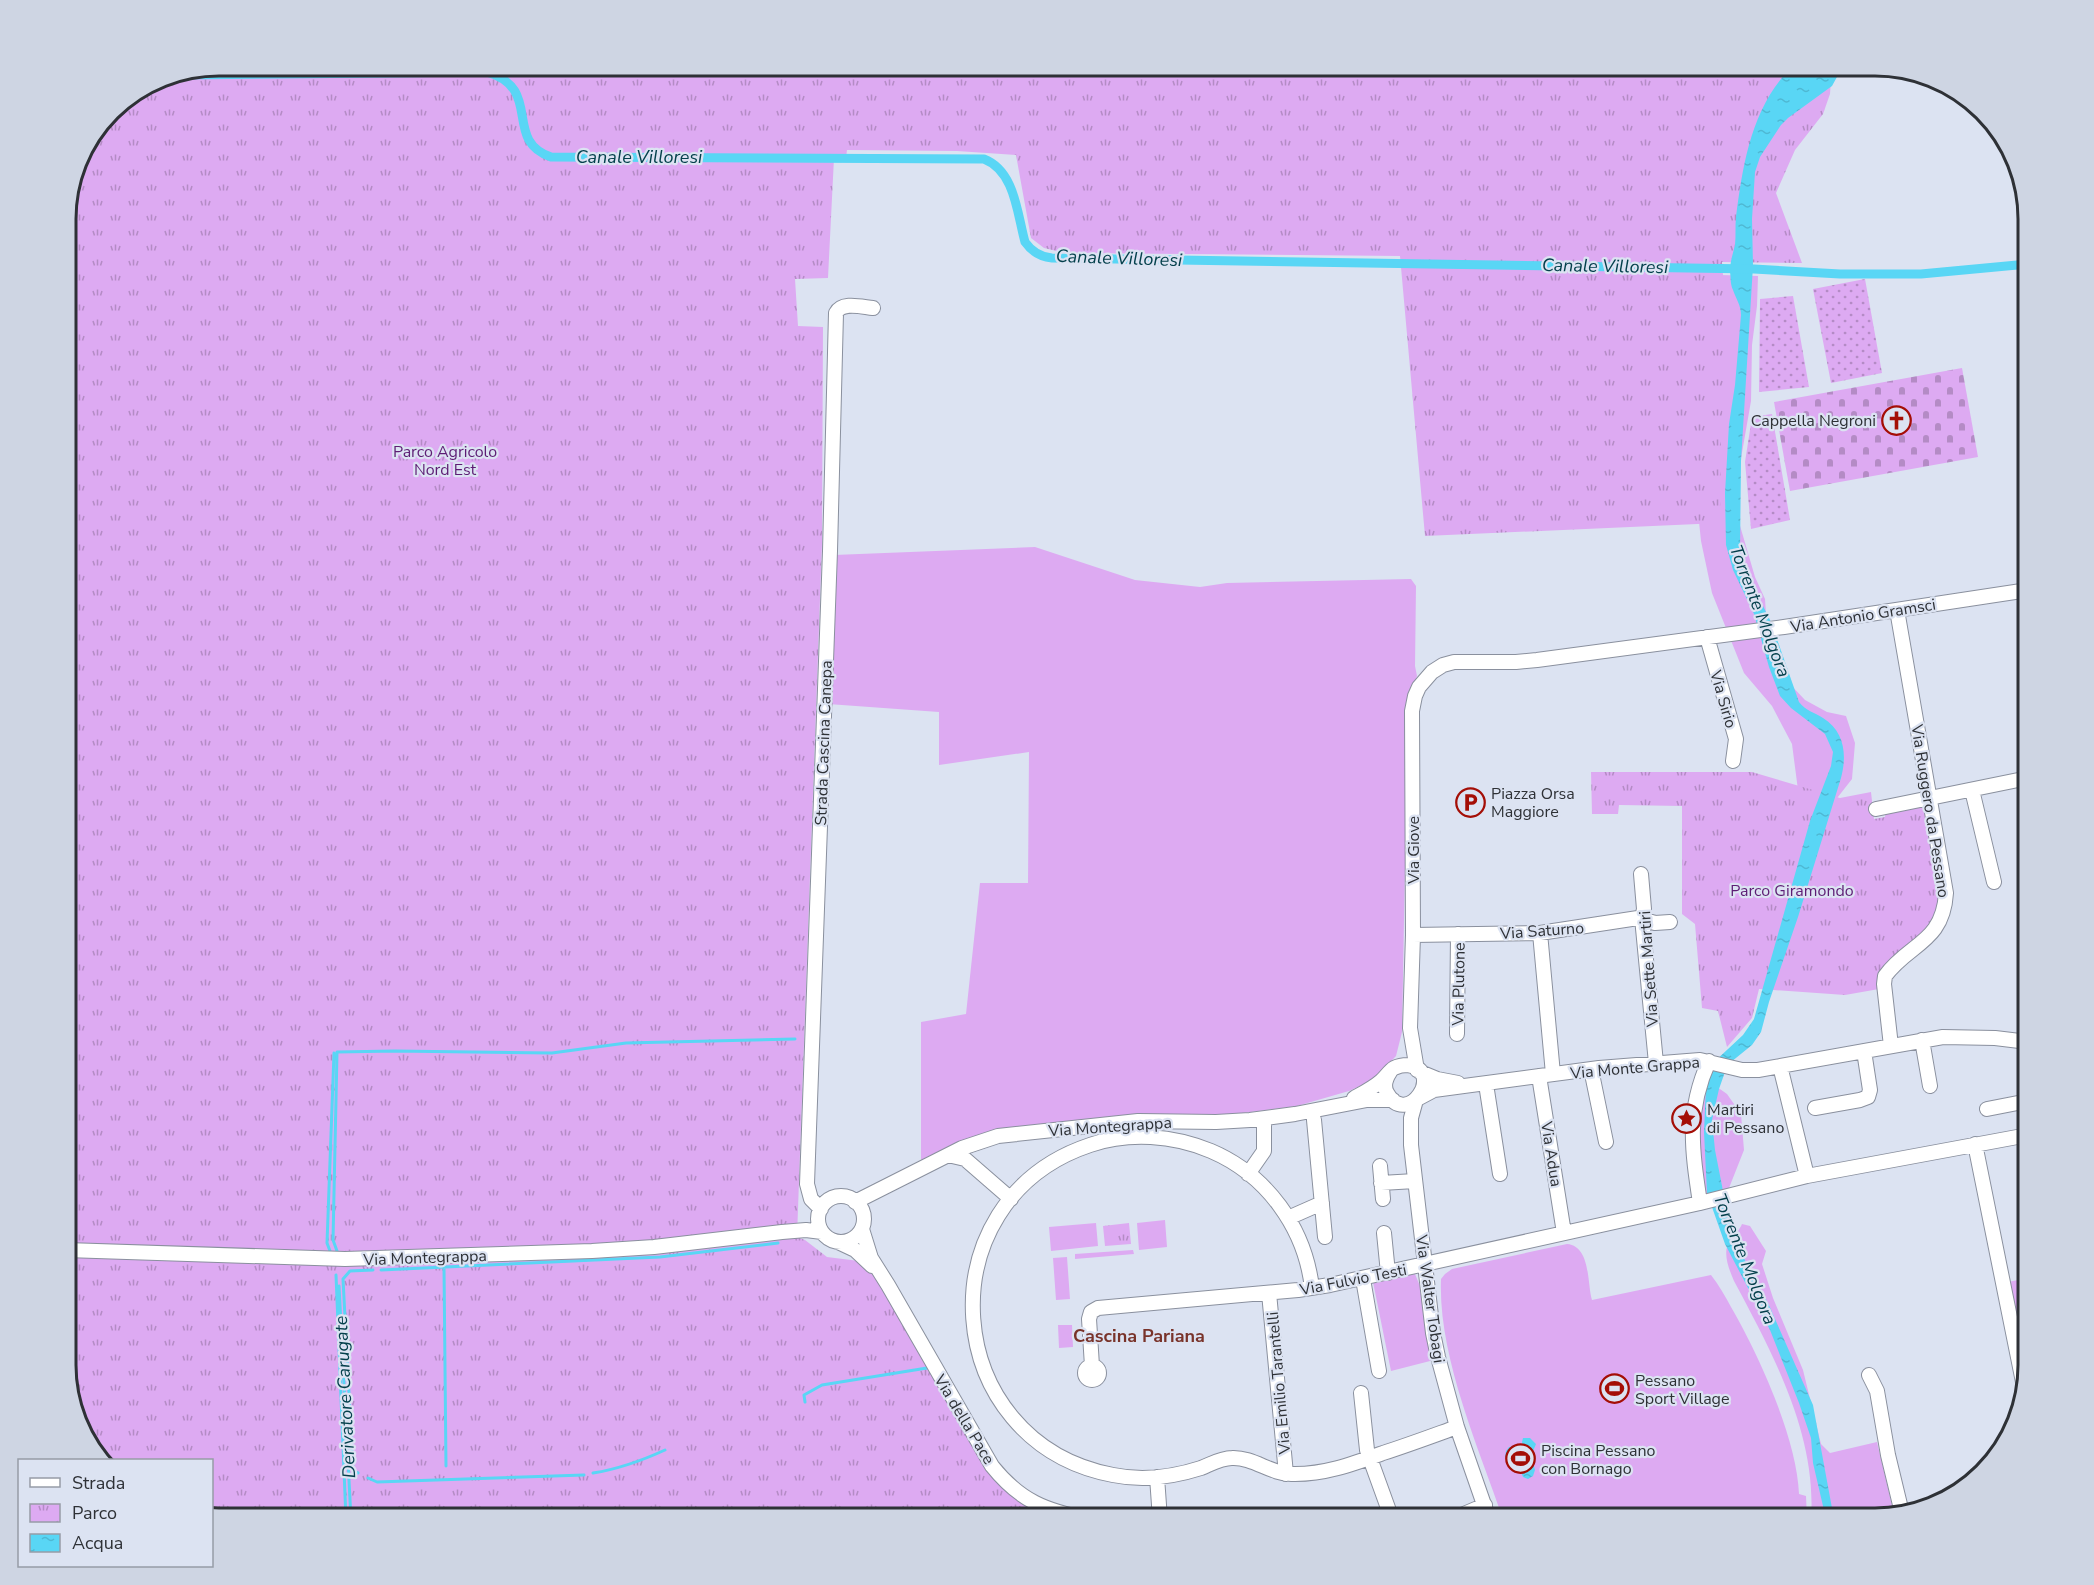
<svg xmlns="http://www.w3.org/2000/svg" width="2094" height="1585" font-family="'Nunito Sans',sans-serif">
  <style>
    .grass { fill: #ddaaf2 }
    .cemetery { fill: url(#cemetery-stones) }
    .park { fill: url(#park-tufts) }
    .garden { fill: url(#garden-dots) }
    .water { fill: url(#water-ripples) }
    .lines { fill: none; stroke-linecap: round; stroke-linejoin: round }
    .stream { stroke: #59d6f5; stroke-width: 3 }
    .canal { stroke: #59d6f5; stroke-width: 9 }
    .minor-casing { stroke: #8a909e; stroke-width: 16 }
    .minor { stroke: #fff; stroke-width: 14 }
    .labels { text-anchor: middle; stroke-width: 4.5; stroke-linejoin: round; paint-order: stroke }
    .poi-label { font-size: 16px; fill: #2e3136; stroke: #dce3f2; text-anchor: start }
    .park-label { font-size: 16px; fill: #5d1d74; stroke: #dce3f2 }
    .street-label { font-size: 16px; fill: #2e3136; stroke: #dce3f2 }
    .water-label { font-size: 18px; font-style: italic; fill: #04404c; stroke: #dce3f2 }
    .neighbourhood-label { font-size: 18px; font-weight: bold; fill: #79332a; stroke: #dce3f2 }
    .rim { fill: none; stroke: #2e3136; stroke-width: 3 }
  </style>
  <defs>
    <pattern id="cemetery-stones" width="16" height="16" patternUnits="userSpaceOnUse" patternTransform="scale(1.5)"><rect width="16" height="16" fill="#ddaaf2"/><path d="M2 7V4a2 2 0 0 1 4 0v3zM10 15v-3a2 2 0 0 1 4 0v3z" fill="#b48bc5"/></pattern>
    <pattern id="park-tufts" width="24" height="20" patternUnits="userSpaceOnUse" patternTransform="scale(1.5)"><rect width="24" height="20" fill="#ddaaf2"/><path d="M3 7l-1-3M5 7V3M7 7l1-3M15 17l-1-3M17 17v-4M19 17l1-3" fill="none" stroke="#b48bc5"/></pattern>
    <pattern id="garden-dots" width="8" height="8" patternUnits="userSpaceOnUse" patternTransform="scale(1.5)"><rect width="8" height="8" fill="#ddaaf2"/><path d="M2 2h.1M6 6h.1" fill="none" stroke="#b48bc5" stroke-width="1.8" stroke-linecap="round"/></pattern>
    <pattern id="water-ripples" width="26" height="14" patternUnits="userSpaceOnUse" patternTransform="scale(1.5)"><rect width="26" height="14" fill="#59d6f5"/><path d="M2 4q2-2 4 0t4 0M15 11q2-2 4 0t4 0" fill="none" stroke="#4eb8d3"/></pattern>
  </defs>
  <rect width="100%" height="100%" fill="#dce3f2"/>
  <!-- grass -->
  <path class="grass" d="M1720 275 1758 276 1757 306 1752 345 1751 401 1736 487V512L1755 577 1765 599 1768 644 1788 682 1805 700 1827 712 1846 716 1855 743 1852 779 1834 802 1798 790 1792 744 1772 706 1744 673 1712 593 1701 541 1698 512Z
    M1035 547 1135 580 1200 587 1227 583 1411 579 1416 586 1415 666 1417 676 1408 698 1402 1032 1396 1056 1373 1080 1349 1091 1297 1106 1212 1117 1144 1114 986 1132 921 1160V1022L966 1014 980 883H1028L1029 752 939 765V712L828 704 834 555Z
    M1710 1082 1727 1094 1741 1114 1744 1150 1729 1188 1706 1193C1701 1162 1688 1107 1710 1082Z
    M1165 1220 1167 1247 1139 1250 1137 1223Z
    M1096 1223 1098 1246 1051 1251 1049 1227Z
    M1742 1224 1750 1226 1766 1251 1762 1264 1773 1298 1803 1370 1821 1444 1830 1453 1877 1442 1894 1514 1874 1519H1811C1817 1435 1773 1354 1734 1281 1729 1269 1721 1251 1731 1239 1735 1234 1739 1231 1742 1224Z
    M1567 1244C1591 1246 1587 1284 1592 1300L1711 1275C1719 1285 1725 1296 1731 1307 1759 1355 1797 1439 1799 1494L1806 1496 1807 1519H1503C1478 1446 1438 1356 1441 1279L1445 1274 1452 1269Z
    M1133 1250 1134 1254 1075 1259V1254Z
    M1067 1257 1070 1299 1056 1300 1053 1258Z
    M1415 1274 1422 1291 1434 1360 1391 1371 1373 1282Z
    M2028 1278V1366L2026 1379 2008 1282Z
    M1058 1325H1072L1073 1347 1059 1348Z"/>
  <!-- cemetery -->
  <path class="cemetery" d="M1962 368 1978 457 1790 491 1774 402Z"/>
  <!-- park -->
  <path class="park" d="M220 66H1832L1830 94 1823 114 1795 150 1776 193 1802 263 1722 262 1729 352 1721 424 1720 523 1425 536 1400 256 1065 253 1044 248 1031 238 1016 155 957 151 847 150 846 158H834L828 278 795 279 798 326 823 327 822 543 797 1237 805 1240 827 1257 867 1262 888 1291 990 1474C1011 1497 1034 1513 1065 1519H219L212 1518V1460H104L82 1434 66 1375V209L82 151 118 104 161 78Z
    M1591 772H1752L1840 798 1871 792 1874 819 1885 817 1886 810 1927 802 1941 888 1938 915 1879 989 1845 995 1759 989 1752 1018 1727 1047 1718 1011 1702 1008 1695 924 1682 914V806L1619 805 1618 814H1592Z
    M1129 1223 1131 1244 1105 1246 1103 1226Z"/>
  <!-- garden -->
  <path class="garden" d="M1865 279 1882 373 1831 383 1813 289Z
    M1793 296 1809 387 1759 392 1760 299Z
    M1772 414 1790 520 1751 529 1745 462 1752 417Z"/>
  <!-- water -->
  <path class="water" d="M1793 66H1843L1832 86 1788 118 1781 125 1760 157 1755 172 1752 219 1753 266 1741 461 1740 552 1745 570 1771 622 1799 702C1806 711 1814 712 1823 718 1845 732 1847 755 1841 778L1798 917 1769 1002 1761 1032 1752 1045 1731 1062 1726 1069 1719 1089 1712 1120 1715 1150 1724 1196 1740 1251 1768 1303 1813 1405 1834 1519H1826L1813 1463 1811 1438 1799 1403 1770 1330 1725 1244 1707 1193 1704 1132 1706 1086 1713 1063 1743 1035 1754 1019 1810 821 1831 766 1833 752 1825 734 1791 708 1780 696 1769 667 1754 614 1733 570 1726 545 1725 493 1729 424 1735 385 1741 315C1741 305 1736 299 1733 290 1730 284 1731 277 1730 272 1730 261 1733 254 1735 245 1736 236 1735 226 1736 217 1743 163 1752 105 1793 66Z
    M1523 1438H1530L1536 1444 1531 1456 1535 1470 1533 1476 1528 1479 1523 1477 1519 1467 1505 1457 1506 1451 1509 1447 1516 1446 1523 1449 1522 1442Z"/>
  <g class="lines">
    <!-- stream -->
    <path class="stream" d="M330 1251 327 1243 334 1053
      M337 1251 333 1240 337 1052 395 1051 552 1053 626 1043 795 1039
      M444 1268 446 1466
      M381 1270 660 1257 778 1243
      M336 1275 346 1519
      M339 1286 351 1519
      M805 1402 804 1395 822 1385 927 1368
      M358 1473 353 1471 343 1279 350 1271 373 1270
      M593 1473C619 1469 641 1461 665 1450
      M368 1478 377 1482 584 1475"/>
    <!-- canal -->
    <path class="canal" d="M176 75 487 72C544 89 502 140 551 157L984 159C1015 171 1017 213 1025 242 1032 252 1041 257 1052 258L1754 269 1840 274H1921L2028 264"/>
    <defs>
      <path id="minor" d="M1707 637 1736 739 1733 761
        M1972 790 1994 882
        M1876 809 2028 778
        M1641 874 1644 909 1642 918 1656 1063
        M1540 933 1553 1074
        M1413 935 1540 933 1638 918 1655 923 1670 922
        M1457 1034 1458 934
        M1922 1040 1930 1086
        M1891 1046 1884 984 1885 976C1909 943 1943 943 1946 893L1897 610
        M1780 1066 1807 1176
        M1591 1069 1606 1142
        M1417 1070 1410 1028 1413 935 1412 711 1415 696 1419 687 1432 672 1443 665 1454 662H1516L1537 660 1784 627 2028 590
        M1420 1072 1437 1079 1458 1083
        M1539 1076 1564 1233
        M1486 1084 1500 1174
        M1354 1098C1363 1093 1373 1088 1381 1081 1386 1077 1389 1071 1394 1068 1398 1066 1403 1065 1408 1065 1446 1071 1407 1129 1387 1093 1383 1086 1386 1078 1390 1072
        M1419 1098 1434 1090 1599 1068 1700 1060 1742 1070H1758L1943 1037 1995 1038 2028 1042
        M1416 1100 1411 1118V1145L1433 1333 1438 1357 1457 1427 1489 1519
        M1815 1108 1860 1100 1868 1097 1870 1090 1864 1051
        M1987 1109 2028 1101
        M1314 1120 1325 1237
        M1975 1144 2024 1387
        M948 1155 965 1159 1011 1199
        M1380 1166 1383 1199
        M1248 1174 1264 1151V1119
        M1381 1183 1415 1181
        M818 1219a23 23 0 1 1 46 0a23 23 0 1 1-46 0Z
        M855 1202 962 1148 998 1136 1138 1121 1216 1122 1250 1120 1295 1114 1367 1100H1393
        M1700 1203C1692 1150 1686 1111 1709 1061
        M821 1209 811 1199 807 1184 830 551 836 313C842 301 862 307 873 308
        M1288 1218 1322 1203
        M862 1229 871 1258 888 1285 992 1466C1020 1501 1046 1511 1088 1519
        M1384 1233 1388 1273
        M838 1242 855 1250 872 1266
        M66 1250 345 1259 592 1251 654 1247 782 1232 806 1230 822 1232
        M1363 1279 1379 1371
        M1312 1288C1305 1228 1267 1175 1211 1151 1173 1135 1129 1132 1090 1145 922 1201 939 1442 1113 1475 1142 1481 1173 1477 1201 1468 1211 1464 1221 1458 1232 1458 1253 1457 1271 1474 1291 1474 1324 1475 1353 1464 1383 1453 1408 1445 1432 1436 1457 1427
        M1269 1293 1286 1474
        M1085 1373a7 7 0 1 1 14 0a7 7 0 1 1-14 0Z
        M1092 1366 1089 1319 1091 1312 1098 1308 1298 1290 1330 1285 1700 1203 1807 1176 2028 1135
        M1869 1375 1877 1391 1888 1455 1902 1513
        M1361 1393 1367 1450 1392 1519
        M1157 1477 1160 1519
        M1452 1519 1485 1505"/>
    </defs>
    <!-- minor casing -->
    <use href="#minor" class="minor-casing"/>
    <!-- minor -->
    <use href="#minor" class="minor"/>
  </g>
  <!-- icons -->
  <defs>
    <symbol id="church-ring" viewBox="-11 -11 22 22"><circle r="9.5" fill="#dce3f2" stroke="#a40e06" stroke-width="1.5"/><path d="M-1.2-6h2.4v3.5h3.3v2.4h-3.3V6h-2.4V-.1h-3.3v-2.4h3.3Z" fill="#a40e06"/></symbol>
    <symbol id="parking-ring" viewBox="-11 -11 22 22"><circle r="9.5" fill="#dce3f2" stroke="#a40e06" stroke-width="1.5"/><path d="M-3.5-5.5H1a3.5 3.5 0 0 1 0 7H-1V5.5H-3.5ZM-1-3.4V-.6H.8a1.4 1.4 0 0 0 0-2.8Z" fill="#a40e06"/></symbol>
    <symbol id="sight-ring" viewBox="-11 -11 22 22"><circle r="9.5" fill="#dce3f2" stroke="#a40e06" stroke-width="1.5"/><path d="M0-6L1.8-2.2L6-1.7L2.9 1.2L3.7 5.4L0 3.3L-3.7 5.4L-2.9 1.2L-6-1.7L-1.8-2.2Z" fill="#a40e06"/></symbol>
    <symbol id="stadium-ring" viewBox="-11 -11 22 22"><circle r="9.5" fill="#dce3f2" stroke="#a40e06" stroke-width="1.5"/><path d="M0-5a6.5 5 0 1 0 0 10a6.5 5 0 1 0 0-10ZM-3.5-1.8h7v3.6h-7Z" fill="#a40e06"/></symbol>
  </defs>
  <g fill-rule="evenodd">
    <use href="#church-ring" x="1880" y="404" width="33" height="33"/>
    <use href="#parking-ring" x="1454" y="786" width="33" height="33"/>
    <use href="#sight-ring" x="1670" y="1102" width="33" height="33"/>
    <use href="#stadium-ring" x="1598" y="1372" width="33" height="33"/>
    <use href="#stadium-ring" x="1504" y="1442" width="33" height="33"/>
  </g>
  <g class="labels">
    <!-- poi labels -->
    <g class="poi-label">
      <text x="1876" y="426" text-anchor="end">Cappella Negroni</text>
      <text x="1491" y="799">Piazza Orsa<tspan x="1491" dy="18">Maggiore</tspan></text>
      <text x="1707" y="1115">Martiri<tspan x="1707" dy="18">di Pessano</tspan></text>
      <text x="1635" y="1386">Pessano<tspan x="1635" dy="18">Sport Village</tspan></text>
      <text x="1541" y="1456">Piscina Pessano<tspan x="1541" dy="18">con Bornago</tspan></text>
    </g>
    <!-- park labels -->
    <g class="park-label">
      <text x="445" y="457">Parco Agricolo<tspan x="445" dy="18">Nord Est</tspan></text>
      <text x="1792" y="896">Parco Giramondo</text>
    </g>
    <!-- street labels -->
    <g class="street-label">
      <text transform="translate(1863 615) rotate(-9)" y="6">Via Antonio Gramsci</text>
      <text transform="translate(1724 699) rotate(74)" y="6">Via Sirio</text>
      <text transform="translate(823 743) rotate(-88)" y="6">Strada Cascina Canepa</text>
      <text transform="translate(1931 811) rotate(81)" y="6">Via Ruggero da Pessano</text>
      <text transform="translate(1413 850) rotate(-90)" y="6">Via Giove</text>
      <text transform="translate(1542 930) rotate(-4)" y="6">Via Saturno</text>
      <text transform="translate(1648 969) rotate(-94)" y="6">Via Sette Martiri</text>
      <text transform="translate(1458 984) rotate(-89)" y="6">Via Plutone</text>
      <text transform="translate(1635 1067) rotate(-5)" y="6">Via Monte Grappa</text>
      <text transform="translate(1110 1126) rotate(-4)" y="6">Via Montegrappa</text>
      <text transform="translate(1552 1154) rotate(81)" y="6">Via Adua</text>
      <text transform="translate(425 1257) rotate(-2)" y="6">Via Montegrappa</text>
      <text transform="translate(1353 1279) rotate(-11)" y="6">Via Fulvio Testi</text>
      <text transform="translate(1431 1299) rotate(82)" y="6">Via Walter Tobagi</text>
      <text transform="translate(1278 1383) rotate(-95)" y="6">Via Emilio Tarantelli</text>
      <text transform="translate(965 1419) rotate(59)" y="6">Via della Pace</text>
    </g>
    <!-- water labels -->
    <g class="water-label">
      <text x="639" y="163">Canale Villoresi</text>
      <text transform="translate(1119 258) rotate(2)" y="6">Canale Villoresi</text>
      <text transform="translate(1605 266) rotate(1)" y="6">Canale Villoresi</text>
      <text transform="translate(1760 611) rotate(69)" y="6">Torrente Molgora</text>
      <text transform="translate(1745 1259) rotate(68)" y="6">Torrente Molgora</text>
      <text transform="translate(345 1397) rotate(-93)" y="6">Derivatore Carugate</text>
    </g>
    <!-- neighbourhood labels -->
    <g class="neighbourhood-label">
      <text x="1139" y="1342">Cascina Pariana</text>
    </g>
  </g>
  <!-- crop -->
  <path d="M0 0H2094V1585H0ZM219 76H1875A143 143 0 0 1 2018 219V1365A143 143 0 0 1 1875 1508H219A143 143 0 0 1 76 1365V219A143 143 0 0 1 219 76Z" fill="#ced5e3" fill-rule="evenodd"/>
  <path class="rim" d="M219 76H1875A143 143 0 0 1 2018 219V1365A143 143 0 0 1 1875 1508H219A143 143 0 0 1 76 1365V219A143 143 0 0 1 219 76Z"/>
  <!-- legend -->
  <rect x="18" y="1459" width="195" height="108" fill="#dce3f2" stroke="#969ca7" stroke-width="1.5"/>
  <rect x="30" y="1478" width="30" height="9" fill="#ffffff" stroke="#969ca7" stroke-width="1.5"/>
  <text x="72" y="1489" font-size="18" fill="#2e3136">Strada</text>
  <rect x="30" y="1504" width="30" height="18" fill="url(#park-tufts)" stroke="#969ca7" stroke-width="1.5"/>
  <text x="72" y="1519" font-size="18" fill="#2e3136">Parco</text>
  <rect x="30" y="1534" width="30" height="18" fill="url(#water-ripples)" stroke="#969ca7" stroke-width="1.5"/>
  <text x="72" y="1549" font-size="18" fill="#2e3136">Acqua</text>
</svg>
